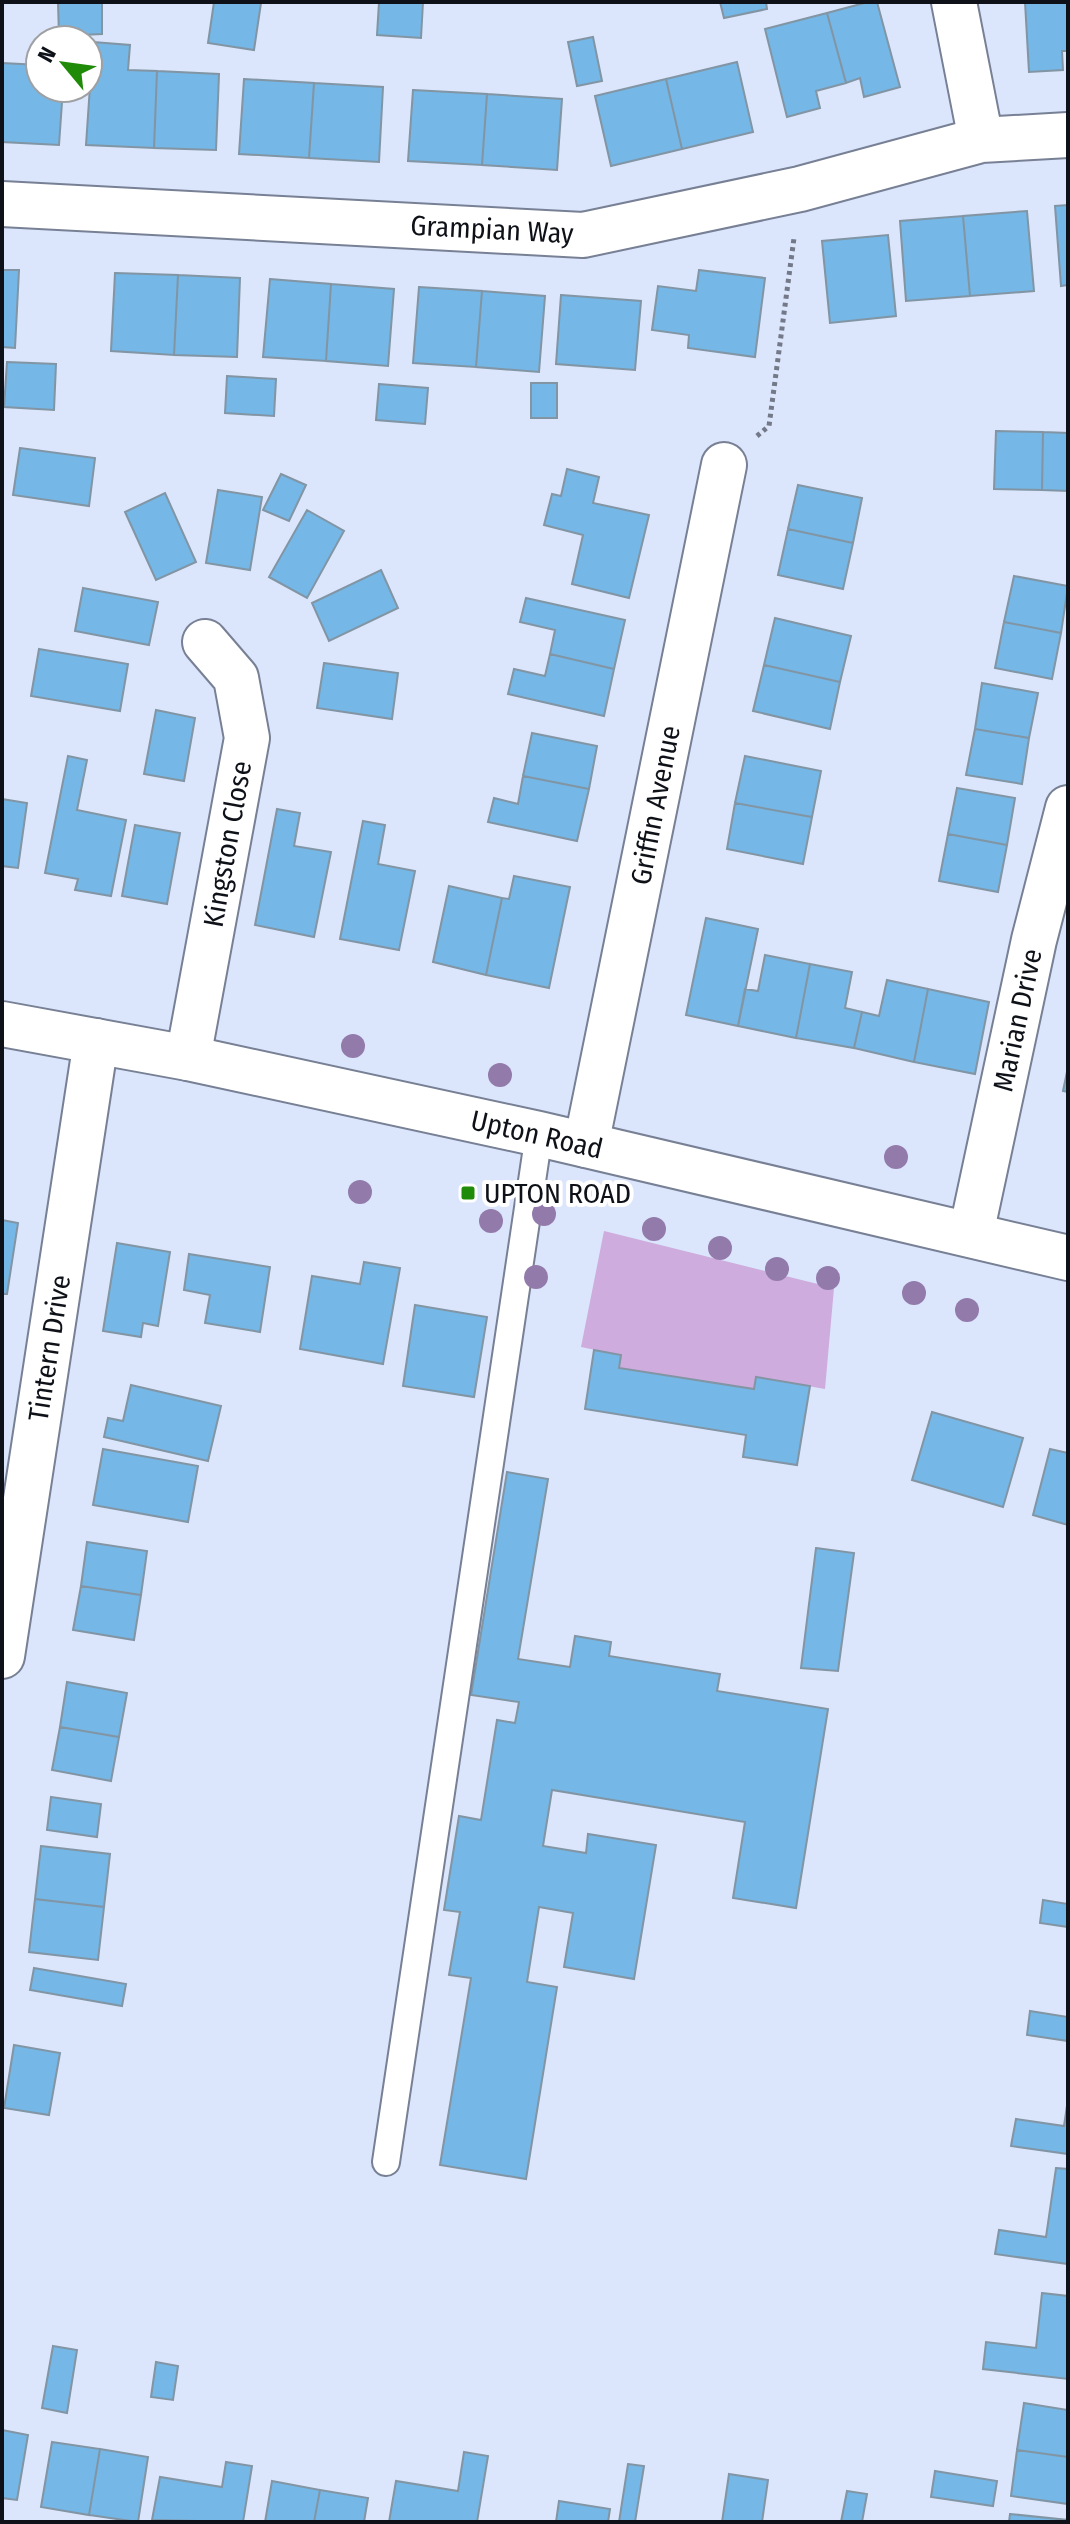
<svg xmlns="http://www.w3.org/2000/svg" width="1070" height="2524" font-family="'Fira Sans Condensed',sans-serif">
  <style>
    .green { fill: #ceacdd }
    .building { fill: #75b7e6; stroke: #8195a4; stroke-width: 2 }
    .lines { fill: none; stroke-linecap: round; stroke-linejoin: round }
    .lane-casing { stroke: #778094; stroke-width: 30 }
    .street-casing { stroke: #778094; stroke-width: 48 }
    .primary-casing { stroke: #778094; stroke-width: 48 }
    .path { stroke: #737988; stroke-width: 5; stroke-dasharray: 4 4; stroke-linecap: butt }
    .lane { stroke: #fff; stroke-width: 26 }
    .street { stroke: #fff; stroke-width: 44 }
    .primary { stroke: #fff; stroke-width: 44 }
    .tree { fill: #927aab }
    .poi-dot { fill: #208b09; stroke: #fff; stroke-width: 3 }
    .labels { text-anchor: middle; stroke-width: 8; stroke-linejoin: round; paint-order: stroke }
    .street-label { font-size: 28px; fill: #0e1118; stroke: #fff }
    .poi-label { font-size: 28px; fill: #0e1118; stroke: #fff; text-anchor: start }
  </style>
  <rect width="100%" height="100%" fill="#dbe5fb"/>
  <!-- green -->
  <path class="green" d="M604 1231 834 1288 825 1389 757 1377 754 1389 619 1368 620 1355 581 1347Z"/>
  <!-- building -->
  <path class="building" d="M58 2H102V34L59 36Z
    M214 2 261 3 254 50 208 43Z
    M379 2H423L421 38 377 35Z
    M720 2H766L767 9 724 18Z
    M868 2H877L900 87 864 97 860 78 846 83 827 13Z
    M1025 2H1068V51H1062L1063 70 1029 72Z
    M827 13 846 83 816 91 820 108 787 117 765 29Z
    M593 37 602 81 577 86 568 42Z
    M93 42 130 45 128 70 157 71 154 148 86 145Z
    M737 62 753 132 682 149 666 79Z
    M2 63 40 65V88H63L59 145 2 142Z
    M157 71 219 74 216 150 154 148Z
    M244 79 314 83 309 158 239 154Z
    M666 79 682 149 611 166 595 96Z
    M314 83 383 87 379 162 309 158Z
    M413 90 487 94 482 165 408 161Z
    M487 94 562 99 557 170 482 165Z
    M1068 205V285L1061 286 1055 206Z
    M1027 211 1034 291 970 296 963 216Z
    M963 216 970 296 906 301 900 221Z
    M888 235 896 316 830 323 822 241Z
    M2 270H19L15 348 2 347Z
    M699 270 765 278 755 357 688 348 689 335 652 330 658 286 696 291Z
    M115 273 178 275 174 355 111 351Z
    M178 275 240 278 237 357 174 355Z
    M270 279 331 284 326 361 263 357Z
    M331 284 394 289 388 366 326 361Z
    M419 287 482 291 476 367 413 363Z
    M482 291 545 296 539 372 476 367Z
    M561 295 641 301 635 370 556 364Z
    M7 362 56 364 54 410 4 407Z
    M227 376 276 379 274 416 225 413Z
    M531 383H557V418H531Z
    M379 384 428 388 425 424 376 420Z
    M996 431 1043 432 1042 490 994 489Z
    M1043 432 1068 433V491L1042 490Z
    M20 448 95 458 89 506 13 495Z
    M567 469 599 477 593 503 649 515 629 598 572 584 583 535 544 525 552 494 561 496Z
    M281 474 306 485 289 521 263 510Z
    M798 485 862 498 853 543 788 529Z
    M218 490 262 497 250 570 206 563Z
    M165 493 196 562 156 580 125 512Z
    M307 510 344 531 307 598 269 577Z
    M788 529 853 543 843 589 778 575Z
    M381 570 398 608 329 641 312 603Z
    M1014 576 1068 586 1061 633 1004 622Z
    M83 588 158 602 149 645 75 631Z
    M526 598 625 620 614 669 550 654 555 630 520 622Z
    M775 618 851 636 840 682 764 665Z
    M1004 622 1061 633 1052 679 995 668Z
    M39 649 128 664 120 711 31 696Z
    M550 654 614 669 604 716 508 694 514 669 545 676Z
    M324 663 398 673 392 719 317 708Z
    M764 665 840 682 830 729 753 711Z
    M982 683 1038 693 1029 738 975 729Z
    M156 710 195 718 184 781 144 774Z
    M975 729 1029 738 1022 784 966 775Z
    M532 733 597 746 589 789 523 776Z
    M68 756 87 760 77 810 126 820 111 896 75 890 78 879 45 873Z
    M745 756 821 771 812 817 735 803Z
    M523 776 589 789 577 841 488 822 494 798 518 804Z
    M957 788 1015 798 1007 845 948 834Z
    M2 799 27 803 18 868 2 866Z
    M735 803 812 817 803 864 727 849Z
    M277 809 300 813 294 846 331 852 314 937 255 925Z
    M363 821 385 825 378 864 415 871 399 950 340 939Z
    M135 825 180 833 167 904 122 896Z
    M948 834 1007 845 998 892 939 881Z
    M514 876 570 887 549 988 486 975 502 898 509 899Z
    M449 886 502 898 486 975 433 962Z
    M706 918 758 929 738 1026 686 1015Z
    M765 955 810 964 796 1038 738 1026 745 989 758 991Z
    M810 964 852 972 845 1008 862 1012 854 1048 796 1038Z
    M887 980 928 989 914 1062 854 1048 862 1012 879 1016Z
    M928 989 989 1002 975 1074 914 1062Z
    M1068 1067V1092L1063 1091Z
    M2 1220 18 1223 7 1294H2Z
    M117 1243 170 1252 158 1326 143 1323 141 1337 103 1331Z
    M189 1254 270 1267 260 1332 205 1323 210 1295 184 1290Z
    M364 1262 400 1268 383 1364 300 1349 312 1276 360 1284Z
    M415 1305 487 1317 474 1397 403 1386Z
    M594 1350 621 1355 619 1368 754 1389 756 1377 810 1386 797 1465 743 1457 746 1435 585 1409Z
    M131 1385 221 1406 208 1461 104 1437 108 1418 123 1421Z
    M932 1412 1023 1438 1003 1507 912 1480Z
    M103 1449 198 1466 188 1522 93 1505Z
    M1050 1449 1068 1453V1525L1033 1515Z
    M507 1472 548 1479 518 1659 570 1667 575 1636 611 1642 609 1656 720 1674 717 1691 828 1709 796 1908 733 1898 745 1822 552 1790 543 1846 586 1853 588 1834 656 1845 634 1979 564 1967 573 1913 539 1907 527 1982 557 1987 526 2179 440 2165 471 1978 449 1975 460 1912 444 1910 459 1816 481 1820 497 1720 515 1723 519 1702 471 1695Z
    M87 1542 147 1551 141 1595 81 1586Z
    M816 1548 854 1553 838 1671 801 1668Z
    M81 1586 141 1595 134 1640 73 1630Z
    M67 1682 127 1693 119 1737 60 1727Z
    M60 1727 119 1737 111 1781 52 1770Z
    M51 1797 101 1804 97 1837 47 1830Z
    M41 1846 110 1854 104 1907 35 1899Z
    M35 1899 104 1907 98 1960 29 1952Z
    M1043 1900 1068 1904V1927L1040 1923Z
    M34 1968 126 1984 122 2006 30 1990Z
    M1030 2011 1068 2017V2041L1027 2035Z
    M14 2045 60 2053 49 2115 4 2108Z
    M1068 2099V2154L1011 2146 1016 2119 1064 2126Z
    M1056 2168 1068 2169V2264L995 2254 999 2230 1046 2237Z
    M1042 2293 1068 2296V2379L983 2369 986 2342 1036 2348Z
    M53 2346 77 2350 67 2413 42 2408Z
    M156 2362 178 2366 173 2400 151 2397Z
    M1024 2403 1068 2410V2457L1017 2450Z
    M2 2430 28 2435 17 2500 2 2498Z
    M52 2442 100 2449 89 2515 41 2507Z
    M100 2449 148 2457 138 2522 89 2515Z
    M1017 2450 1068 2457V2504L1011 2496Z
    M464 2452 488 2456 477 2522H389L396 2481 458 2491Z
    M226 2462 252 2466 243 2522 152 2520 160 2477 222 2487Z
    M628 2464 644 2466 635 2522H619Z
    M935 2471 997 2481 993 2506 931 2497Z
    M729 2474 768 2480 762 2522H722Z
    M272 2481 320 2490 314 2522H265Z
    M320 2490 368 2498 364 2522H314Z
    M847 2491 867 2494 862 2522H841Z
    M559 2501 610 2509 608 2522H556Z
    M1010 2514 1068 2520V2522H1009Z"/>
  <g class="lines">
    <defs>
      <path id="lane" d="M386 2162 539 1134"/>
      <path id="street" d="M954 2 981 140
        M2 204 583 235 800 189 981 140 1068 135
        M188 1058 247 738 236 678 205 642
        M586 1145 724 465
        M971 1234 1034 940 1068 808
        M2 1656 96 1041"/>
      <path id="primary" d="M2 1024 188 1058 539 1134 1068 1258"/>
    </defs>
    <!-- lane casing -->
    <use href="#lane" class="lane-casing"/>
    <!-- street casing -->
    <use href="#street" class="street-casing"/>
    <!-- primary casing -->
    <use href="#primary" class="primary-casing"/>
    <!-- path -->
    <path class="path" d="M757 436 769 426 794 238"/>
    <!-- lane -->
    <use href="#lane" class="lane"/>
    <!-- street -->
    <use href="#street" class="street"/>
    <!-- primary -->
    <use href="#primary" class="primary"/>
  </g>
  <!-- trees -->
  <g class="tree">
    <circle cx="353" cy="1046" r="12"/>
    <circle cx="500" cy="1075" r="12"/>
    <circle cx="896" cy="1157" r="12"/>
    <circle cx="360" cy="1192" r="12"/>
    <circle cx="544" cy="1214" r="12"/>
    <circle cx="491" cy="1221" r="12"/>
    <circle cx="654" cy="1229" r="12"/>
    <circle cx="720" cy="1248" r="12"/>
    <circle cx="777" cy="1269" r="12"/>
    <circle cx="536" cy="1277" r="12"/>
    <circle cx="828" cy="1278" r="12"/>
    <circle cx="914" cy="1293" r="12"/>
    <circle cx="967" cy="1310" r="12"/>
  </g>
  <!-- markers -->
  <rect class="poi-dot" x="460" y="1185" width="16" height="16" rx="4"/>
  <g class="labels">
    <!-- street labels -->
    <g class="street-label">
      <text transform="translate(492 229) rotate(3)" y="10">Grampian Way</text>
      <text transform="translate(655 805) rotate(-79)" y="10">Griffin Avenue</text>
      <text transform="translate(227 844) rotate(-80)" y="10">Kingston Close</text>
      <text transform="translate(1017 1020) rotate(-78)" y="10">Marian Drive</text>
      <text transform="translate(537 1134) rotate(13)" y="10">Upton Road</text>
      <text transform="translate(49 1348) rotate(-81)" y="10">Tintern Drive</text>
    </g>
    <!-- poi labels -->
    <g class="poi-label">
      <text x="484" y="1203">UPTON ROAD</text>
    </g>
  </g>
  <!-- border -->
  <rect width="1070" height="2524" fill="none" stroke="#0e1118" stroke-width="8"/>
  <!-- north arrow -->
  <g transform="translate(64 64) rotate(299)"><circle r="38" fill="#ffffff" stroke="#9fa0a3" stroke-width="2"/>
  <path d="M0-6L14 30L0 20L-14 30Z" fill="#208b09"/>
  <text y="-12" font-size="22" font-weight="bold" text-anchor="middle" fill="#0e1118">N</text>
  </g>
</svg>
